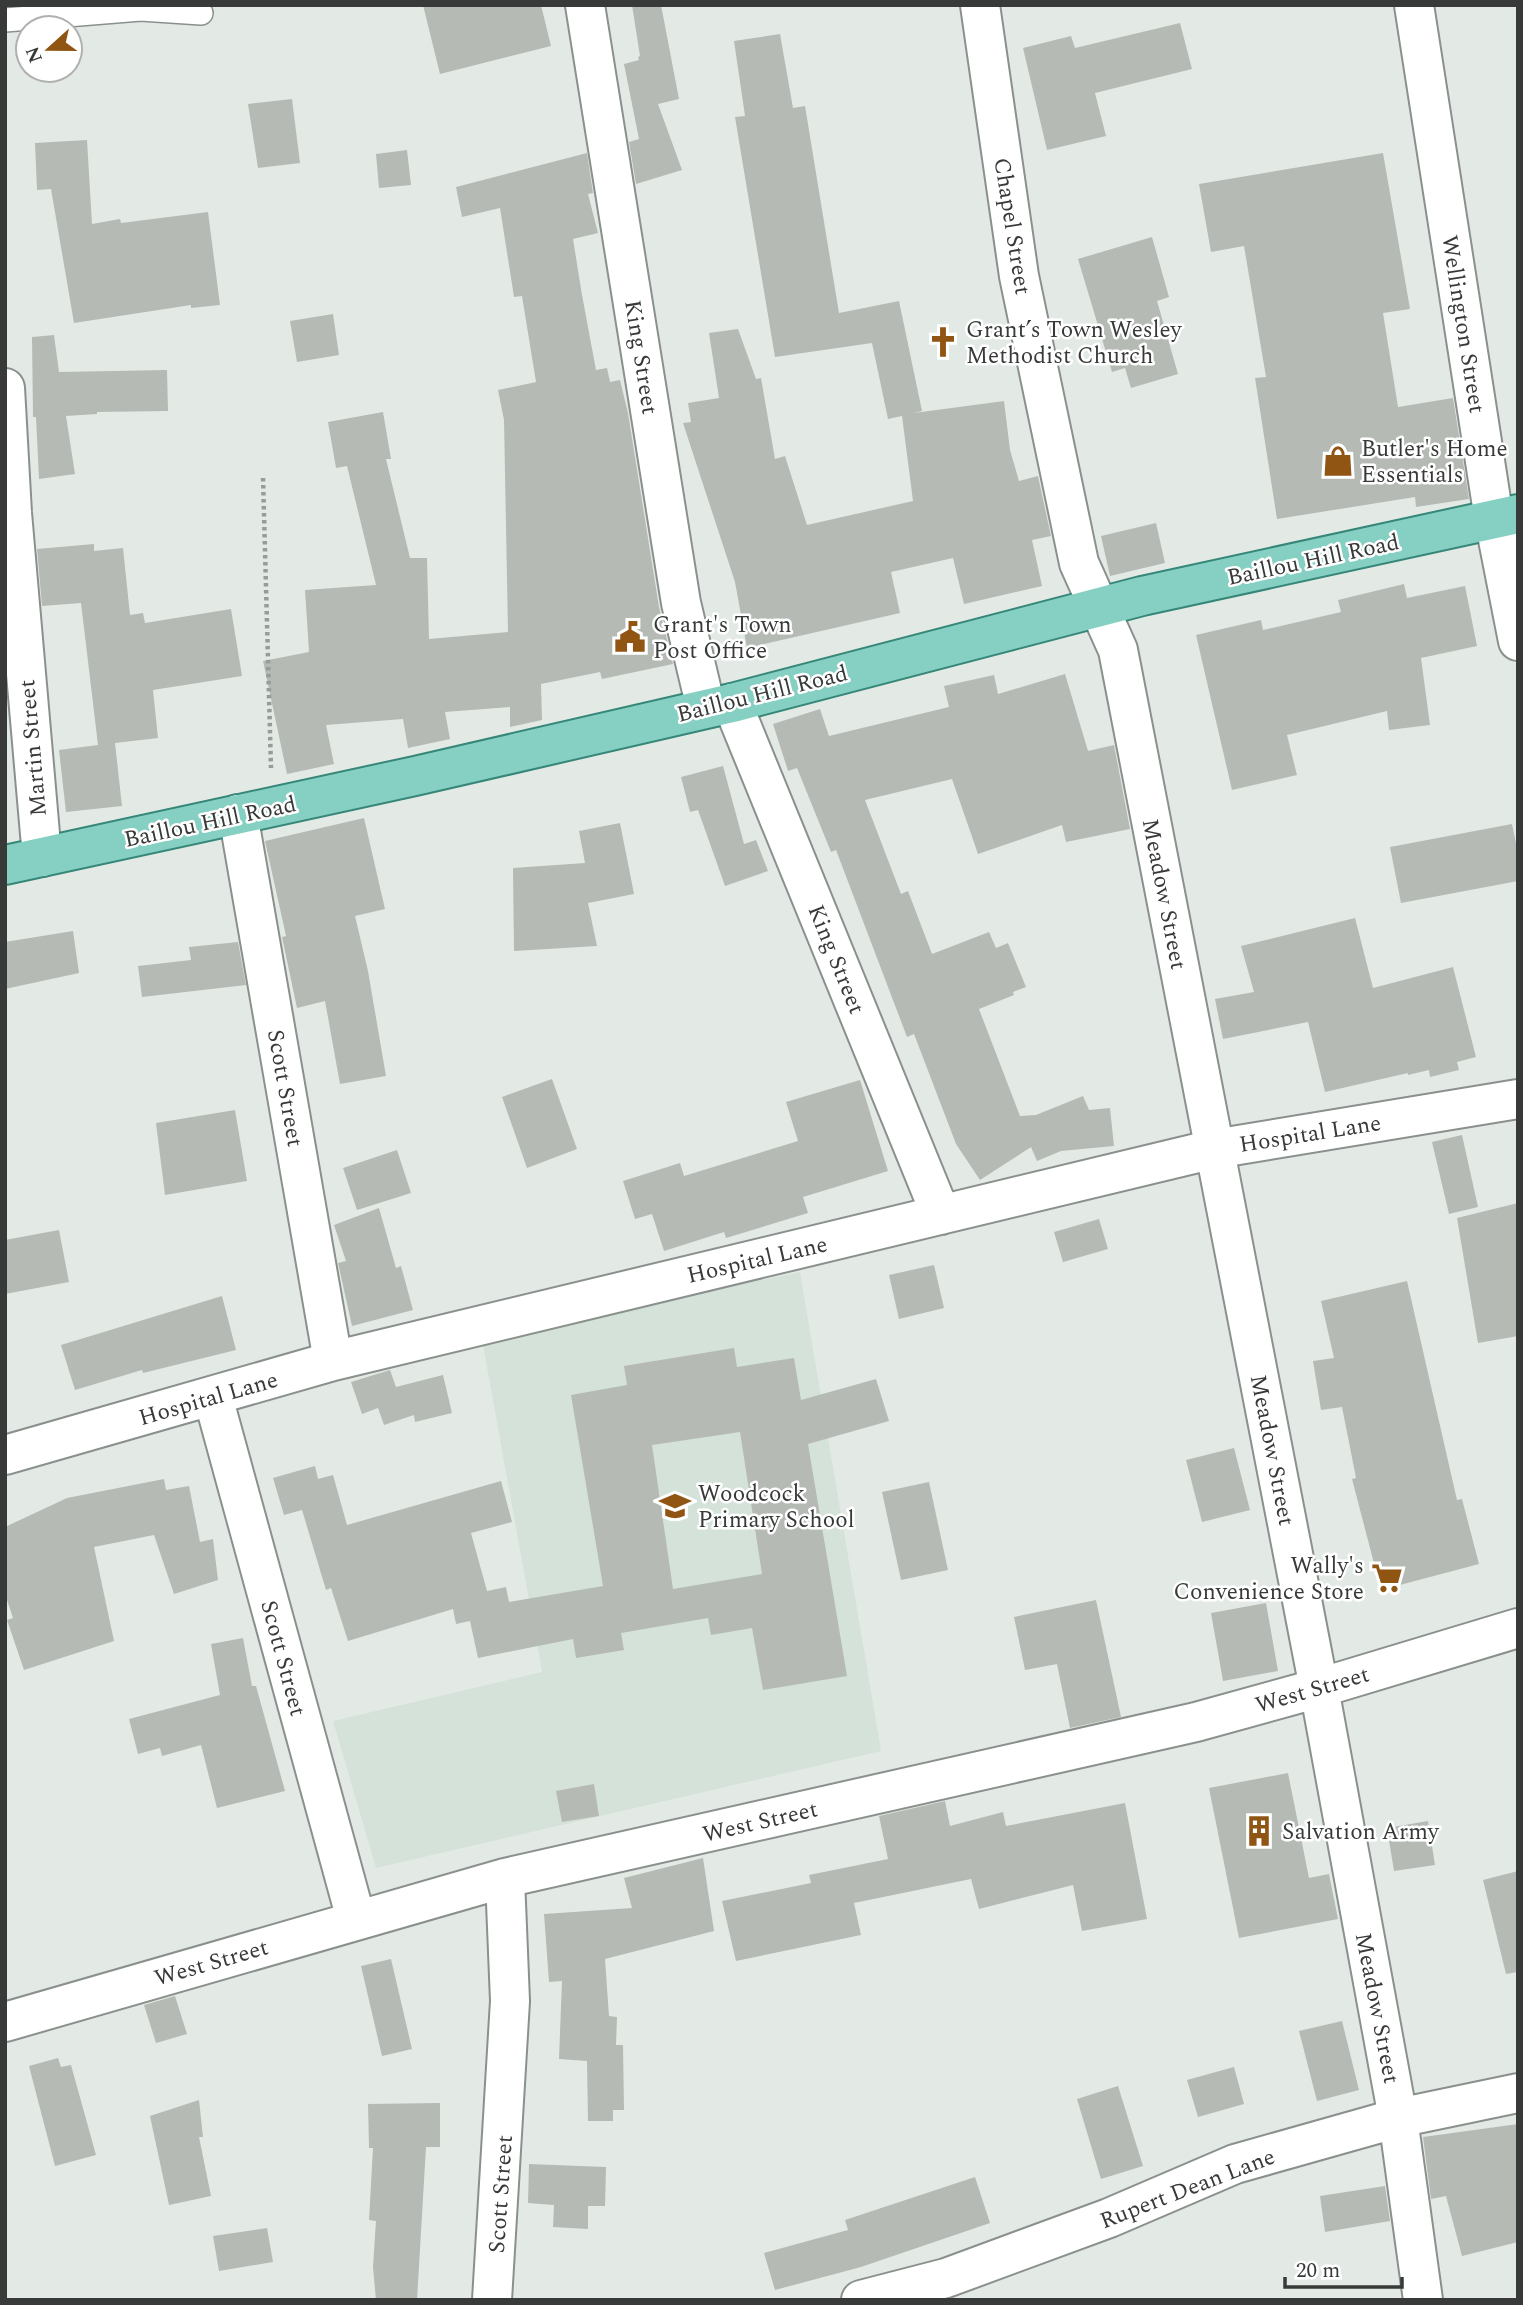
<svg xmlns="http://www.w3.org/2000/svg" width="1523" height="2305" font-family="Spectral,serif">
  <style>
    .built { fill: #d4e2d9 }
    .building { fill: #b5bab4; fill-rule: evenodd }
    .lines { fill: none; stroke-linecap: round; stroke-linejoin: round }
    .lane-casing { stroke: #8a918d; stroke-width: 26 }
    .street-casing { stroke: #8a918d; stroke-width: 42 }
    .primary-casing { stroke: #368778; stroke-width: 42 }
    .path { stroke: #979c99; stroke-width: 4.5; stroke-dasharray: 3.5 3.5; stroke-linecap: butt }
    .lane { stroke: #fff; stroke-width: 23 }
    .street { stroke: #fff; stroke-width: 38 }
    .primary { stroke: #86d0c3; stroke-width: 38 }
    .labels { text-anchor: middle; stroke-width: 5; stroke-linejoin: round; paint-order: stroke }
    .street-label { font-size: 23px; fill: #373a38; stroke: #fff }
    .poi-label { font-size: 23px; fill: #373a38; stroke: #fff; text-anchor: start }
  </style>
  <rect width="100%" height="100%" fill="#e3eae6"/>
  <!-- built -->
  <path class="built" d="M800 1272 881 1751 376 1868 333 1721 542 1672 482 1339Z"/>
  <!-- building -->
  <path class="building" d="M423 5H541L551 46 440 74Z
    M632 5H661L679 99 658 104 682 170 636 184 629 142 639 139 624 64 639 60 638 57 640 56Z
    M1180 23 1192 69 1095 93 1106 136 1047 150 1023 48 1071 36 1075 48Z
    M780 34 793 108 805 106 839 313 899 301 922 411 914 413 1004 401 1010 450 1019 481 1038 476 1051 536 1032 540 1042 586 964 604 953 558 891 572 900 613 747 648 735 582 683 423 691 422 688 403 719 398 709 333 738 329 756 379 761 378 775 459 785 456 807 525 913 501 902 416 888 419 872 343 775 357 735 117 745 116 734 41Z
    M292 99 300 163 258 168 248 104Z
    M87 140 92 224 120 219 121 223 208 212 220 305 191 308V305L74 323 51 189 37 190 35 143Z
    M407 150 411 185 379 188 376 154Z
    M587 153 593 193 588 194 598 233 573 239 582 295 596 370 607 368 610 382 620 380 628 413 659 607 673 664 602 679 600 672 541 684 542 720 510 727V707L445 712 450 739 408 748 403 719 326 725 334 764 287 774 263 661 309 652 305 590 376 585 347 466 336 468 328 422 383 412 391 459H386L410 558H427L429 639 508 632 504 420 498 390 536 382 522 296 514 297 500 208 462 217 456 187Z
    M1383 153 1410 309 1383 313 1398 407 1453 398 1469 499 1416 507 1415 497 1277 519 1255 378 1266 377 1244 246 1211 252 1199 184Z
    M1152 237 1169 297 1157 301 1178 374 1131 388 1125 368 1112 372 1078 259Z
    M333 314 339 355 297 362 290 321Z
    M54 335 59 372 167 370 168 411 97 412V414L66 416 75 474 39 479 36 417H33L32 337Z
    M1156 523 1165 563 1110 576 1101 536Z
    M94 544V551L123 548 130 615 143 613 145 623 231 609 242 676 153 690 158 738 115 743 122 806 66 812 59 750 98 745 81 603 42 606 37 549Z
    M1404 584 1407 598 1465 586 1477 646 1421 658 1430 725 1389 730 1387 711 1287 735 1297 775 1232 790 1196 635 1261 620 1263 630 1341 612 1338 600Z
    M1065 674 1088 751 1114 745 1130 829 1066 842 1062 825 978 854 952 779 865 800 901 894 908 891 932 954 989 932 996 948 1008 943 1026 987 1013 992 1014 995 979 1009 1020 1116 1036 1115 1083 1096 1089 1110 1110 1108 1114 1146 1061 1151 1037 1161 1031 1147 980 1180 956 1144 914 1034 907 1037 836 850 831 852 797 768 788 771 773 724 820 709 829 736 949 707 944 686 994 675 998 694Z
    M723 766 744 844 756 840 768 871 725 886 698 810 690 812 681 777Z
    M364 818 385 909 355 916 368 971 386 1076 340 1084 325 1001 297 1008 282 937 286 936 265 841Z
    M620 823 634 894 588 903 597 946 514 951 513 868 585 863 579 831Z
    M1512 824 1518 853V881L1401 903 1390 847Z
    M1355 918 1373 988 1453 967 1476 1057 1457 1062 1459 1070 1430 1077 1429 1070 1408 1075V1073L1325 1092 1308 1022 1223 1039 1215 999 1254 992 1241 946Z
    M73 931 79 973 5 989V942Z
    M238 942 246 985 142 997 138 966 191 960 189 947Z
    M552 1079 577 1149 527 1168 502 1097Z
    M860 1080 888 1171 803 1197 808 1213 726 1238 724 1232 664 1251 652 1214 635 1219 623 1181 680 1163 684 1176 798 1141 786 1102Z
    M235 1110 247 1181 165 1195 156 1123Z
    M1462 1135 1478 1207 1449 1214 1432 1142Z
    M397 1150 411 1193 357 1210 343 1168Z
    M1518 1203V1336L1478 1343 1457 1218Z
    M379 1208 396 1268 401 1266 413 1310 352 1326 338 1263 346 1261 334 1225Z
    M1099 1219 1108 1249 1063 1262 1054 1232Z
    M59 1230 69 1282 5 1294V1240Z
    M934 1265 944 1308 899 1319 889 1275Z
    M1407 1281 1457 1500 1462 1499 1479 1564 1381 1590 1352 1479 1356 1478 1342 1407 1321 1410 1313 1361 1334 1358 1321 1301Z
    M222 1296 236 1350 143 1373 142 1370 75 1390 61 1345Z
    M734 1348 737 1367 794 1358 801 1400 876 1379 889 1421 808 1444 847 1676 763 1690 752 1628 711 1635 708 1618 621 1633 624 1650 576 1658 573 1639 478 1658 470 1621 456 1624 453 1609 348 1641 331 1588 326 1590 302 1510 284 1515 273 1478 315 1466 318 1479 333 1475 347 1525 501 1481 512 1522 471 1533 487 1591 506 1587 509 1602 603 1586 571 1395 627 1385 624 1366ZM740 1432 762 1574 673 1589 652 1445Z
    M390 1370 396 1387 443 1375 452 1413 415 1422 414 1415 384 1425 378 1408 362 1414 351 1382Z
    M1234 1448 1250 1510 1202 1522 1186 1460Z
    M164 1479 166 1490 189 1486 200 1542 213 1539 218 1580 174 1594 154 1535 94 1547 114 1641 24 1670 7 1620 13 1618 5 1594V1527L67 1498Z
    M929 1482 948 1570 901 1580 882 1492Z
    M1096 1600 1121 1717 1070 1728 1057 1664 1025 1670 1014 1617Z
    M1266 1603 1278 1671 1223 1681 1211 1613Z
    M243 1638 252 1686H256L285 1791 217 1808 201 1745 162 1756 160 1748 138 1754 129 1719 220 1695 211 1644Z
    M1288 1773 1309 1878 1329 1874 1338 1919 1239 1938 1209 1788Z
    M594 1784 599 1816 562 1822 556 1791Z
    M945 1801 950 1826 1003 1812 1006 1826 1125 1803 1147 1919 1082 1931 1073 1885 979 1909 971 1879 854 1903 861 1935 736 1961 722 1901 811 1883 809 1875 888 1859 879 1816Z
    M1428 1821 1435 1865 1394 1871 1387 1828Z
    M703 1858 714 1931 605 1959 609 2016 617 2017 616 2045H623L624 2110H613V2121H588L587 2061 559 2059 562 1981 549 1982 544 1914 632 1908 624 1878Z
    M1518 1871V1972L1506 1974 1483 1880Z
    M391 1959 412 2049 382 2056 361 1966Z
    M175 1996 187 2034 156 2043 144 2005Z
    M1342 2021 1359 2090 1317 2101 1299 2031Z
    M58 2058 61 2067 71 2065 96 2155 55 2166 29 2066Z
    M1234 2067 1244 2104 1198 2117 1187 2080Z
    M1118 2086 1143 2166 1101 2179 1077 2099Z
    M199 2100 203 2137H199L211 2196 169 2205 150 2116Z
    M440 2103V2147H426L417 2300H376L373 2267 376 2221 369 2220 373 2148H369L368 2104Z
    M1518 2124V2242L1462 2256 1446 2196 1431 2199 1423 2137Z
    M529 2164 606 2167 605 2206H588V2229L553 2227 554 2205 528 2203Z
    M975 2177 990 2223 861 2267 775 2290 764 2253 848 2230 845 2220Z
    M1385 2186 1390 2221 1325 2232 1320 2196Z
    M267 2228 273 2262 219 2271 213 2236Z"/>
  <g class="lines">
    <defs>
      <path id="lane" d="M5 20 141 9 201 13"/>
      <path id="street" d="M585 5 681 603 706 708
        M980 5 1019 276 1079 563 1118 650 1319 1688 1398 2118 1423 2300
        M1414 5 1494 519 1518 641
        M5 388 12 513 42 857
        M732 703 941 1215
        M238 814 333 1361
        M213 1397 356 1919
        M5 1455 333 1361 1214 1149 1518 1099
        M5 2022 505 1878 1196 1722 1319 1688 1518 1628
        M492 2300 510 2001 505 1878
        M861 2300 946 2278 1109 2218 1235 2164 1398 2118 1518 2093"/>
      <path id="primary" d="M5 865 415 776 732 703 1142 596 1518 514"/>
    </defs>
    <!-- lane casing -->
    <use href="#lane" class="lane-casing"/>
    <!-- street casing -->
    <use href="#street" class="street-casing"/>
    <!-- primary casing -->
    <use href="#primary" class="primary-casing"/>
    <!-- path -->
    <path class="path" d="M263 478 271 768"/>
    <!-- lane -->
    <use href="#lane" class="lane"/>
    <!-- street -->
    <use href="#street" class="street"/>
    <!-- primary -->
    <use href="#primary" class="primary"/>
  </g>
  <!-- icons -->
  <defs>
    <symbol id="church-bare" viewBox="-9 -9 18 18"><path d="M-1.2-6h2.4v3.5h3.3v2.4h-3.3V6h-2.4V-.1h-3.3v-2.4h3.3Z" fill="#905513" stroke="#fff" stroke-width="2.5" paint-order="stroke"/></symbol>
    <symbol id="shop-bare" viewBox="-9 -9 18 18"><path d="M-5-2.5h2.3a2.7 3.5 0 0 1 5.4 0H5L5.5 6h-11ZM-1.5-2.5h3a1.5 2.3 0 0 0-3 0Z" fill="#905513" stroke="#fff" stroke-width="2.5" paint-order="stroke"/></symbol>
    <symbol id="civic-bare" viewBox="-9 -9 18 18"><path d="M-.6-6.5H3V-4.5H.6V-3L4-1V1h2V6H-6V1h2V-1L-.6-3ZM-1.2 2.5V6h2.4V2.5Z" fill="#905513" stroke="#fff" stroke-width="2.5" paint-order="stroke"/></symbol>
    <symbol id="school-bare" viewBox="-9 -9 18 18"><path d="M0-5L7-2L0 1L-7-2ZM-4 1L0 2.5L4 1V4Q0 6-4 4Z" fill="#905513" stroke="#fff" stroke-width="2.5" paint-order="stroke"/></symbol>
    <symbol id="supermarket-bare" viewBox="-9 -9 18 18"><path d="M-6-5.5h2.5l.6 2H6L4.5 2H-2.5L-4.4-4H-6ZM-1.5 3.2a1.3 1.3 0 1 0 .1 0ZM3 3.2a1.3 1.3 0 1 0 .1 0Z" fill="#905513" stroke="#fff" stroke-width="2.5" paint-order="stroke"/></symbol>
    <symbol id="building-bare" viewBox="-9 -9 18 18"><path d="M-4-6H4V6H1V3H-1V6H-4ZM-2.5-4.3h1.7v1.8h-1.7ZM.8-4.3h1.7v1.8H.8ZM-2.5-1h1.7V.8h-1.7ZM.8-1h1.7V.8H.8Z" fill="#905513" stroke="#fff" stroke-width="2.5" paint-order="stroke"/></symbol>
  </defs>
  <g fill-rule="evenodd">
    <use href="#church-bare" x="921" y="320" width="44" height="44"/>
    <use href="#shop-bare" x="1316" y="439" width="44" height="44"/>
    <use href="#civic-bare" x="608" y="615" width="44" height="44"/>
    <use href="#school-bare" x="653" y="1484" width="44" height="44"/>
    <use href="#supermarket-bare" x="1365" y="1556" width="44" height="44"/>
    <use href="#building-bare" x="1237" y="1809" width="44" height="44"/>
  </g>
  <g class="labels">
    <!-- street labels -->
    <g class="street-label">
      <text transform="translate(1013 226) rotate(81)" y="8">Chapel Street</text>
      <text transform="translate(1464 324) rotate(81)" y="8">Wellington Street</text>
      <text transform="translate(642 357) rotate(81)" y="8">King Street</text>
      <text transform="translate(1313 559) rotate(-12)" y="8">Baillou Hill Road</text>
      <text transform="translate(762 693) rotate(-14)" y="8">Baillou Hill Road</text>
      <text transform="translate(32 748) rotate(-95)" y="8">Martin Street</text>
      <text transform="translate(210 821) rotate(-12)" y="8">Baillou Hill Road</text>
      <text transform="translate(1165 894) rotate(79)" y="8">Meadow Street</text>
      <text transform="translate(837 959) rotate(68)" y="8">King Street</text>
      <text transform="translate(286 1088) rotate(80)" y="8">Scott Street</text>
      <text transform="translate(1310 1133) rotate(-9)" y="8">Hospital Lane</text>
      <text transform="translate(757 1259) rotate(-13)" y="8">Hospital Lane</text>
      <text transform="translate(208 1398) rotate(-16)" y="8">Hospital Lane</text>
      <text transform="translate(1273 1450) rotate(79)" y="8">Meadow Street</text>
      <text transform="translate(284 1658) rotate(75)" y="8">Scott Street</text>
      <text transform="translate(1312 1689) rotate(-16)" y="8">West Street</text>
      <text transform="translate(760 1821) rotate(-13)" y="8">West Street</text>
      <text transform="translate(211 1962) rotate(-16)" y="8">West Street</text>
      <text transform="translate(1378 2008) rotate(79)" y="8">Meadow Street</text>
      <text transform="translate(1187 2188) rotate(-21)" y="8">Rupert Dean Lane</text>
      <text transform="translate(500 2194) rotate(-86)" y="8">Scott Street</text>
    </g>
    <!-- poi labels -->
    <g class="poi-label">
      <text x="966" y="337">Grant’s Town Wesley<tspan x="966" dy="26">Methodist Church</tspan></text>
      <text x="1361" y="456">Butler's Home<tspan x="1361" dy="26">Essentials</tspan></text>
      <text x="653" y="632">Grant's Town<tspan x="653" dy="26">Post Office</tspan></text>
      <text x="698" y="1501">Woodcock<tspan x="698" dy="26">Primary School</tspan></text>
      <text x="1364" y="1573" text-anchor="end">Wally's<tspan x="1364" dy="26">Convenience Store</tspan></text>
      <text x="1282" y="1839">Salvation Army</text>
    </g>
  </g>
  <!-- border -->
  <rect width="1523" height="2305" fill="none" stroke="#373a38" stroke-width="14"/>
  <!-- north arrow -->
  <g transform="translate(49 49) rotate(249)"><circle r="33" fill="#ffffff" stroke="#afb0af" stroke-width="2"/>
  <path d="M0-5L12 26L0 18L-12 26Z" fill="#905513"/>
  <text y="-10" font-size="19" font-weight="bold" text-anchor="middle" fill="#373a38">N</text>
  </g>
  <!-- scale -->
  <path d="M1285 2277v10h117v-10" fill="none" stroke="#373a38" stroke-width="3.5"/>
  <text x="1296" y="2277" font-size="21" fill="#373a38" stroke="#ffffff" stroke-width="5" paint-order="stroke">20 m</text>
</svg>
